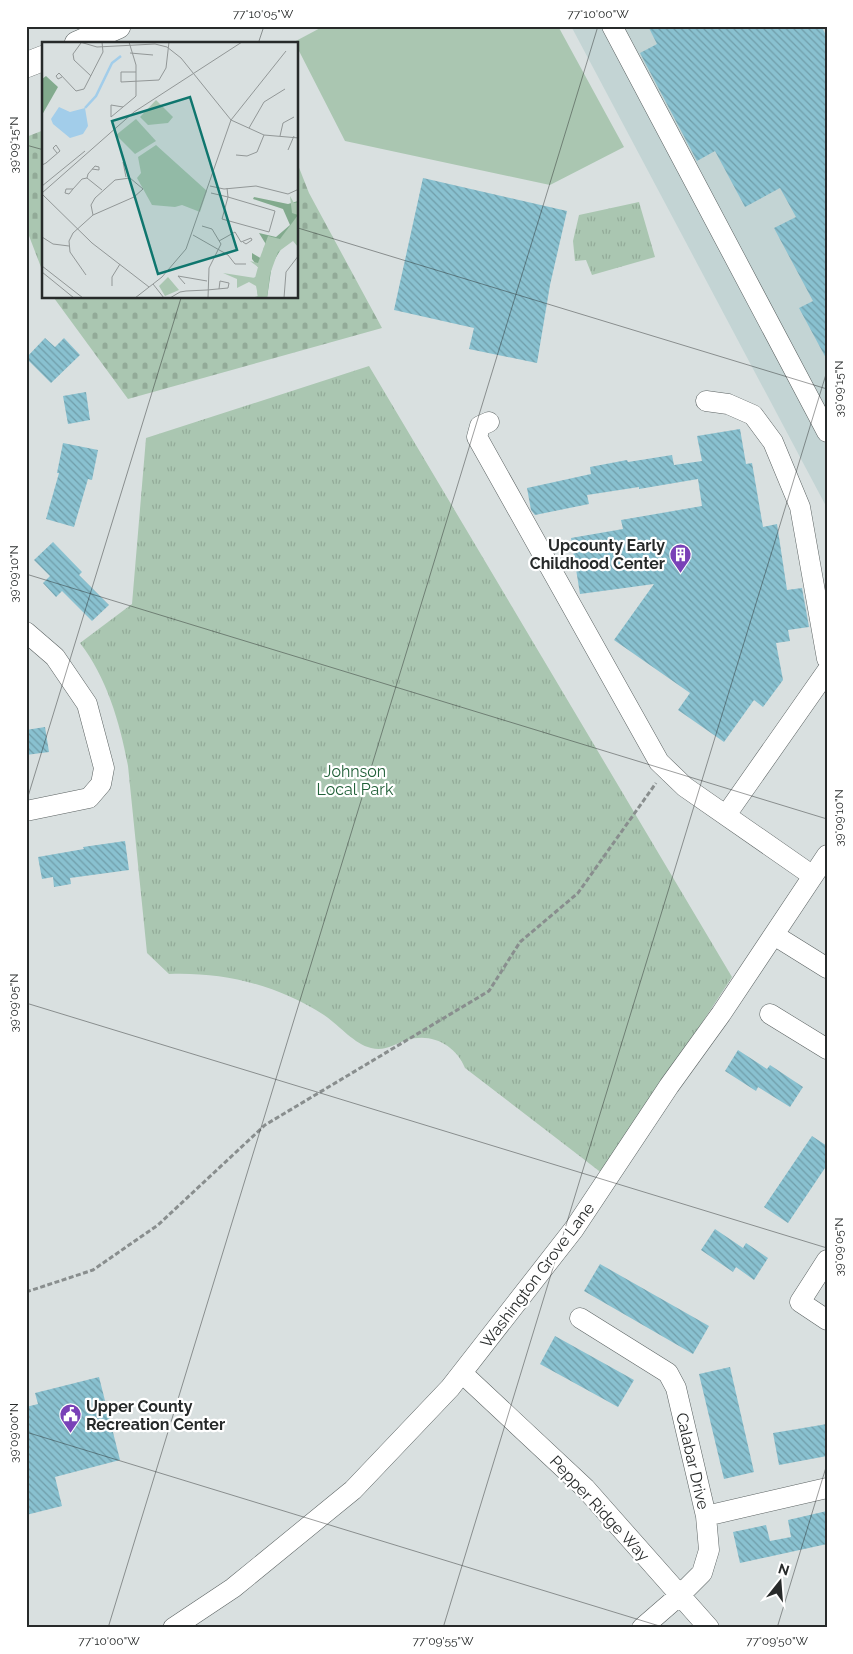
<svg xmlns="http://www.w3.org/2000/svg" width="853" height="1654" font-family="Raleway,sans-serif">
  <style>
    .built { fill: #c3d4d4 }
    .grass { fill: #aac6b1 }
    .cemetery { fill: url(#cemetery-stones) }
    .park { fill: url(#park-tufts) }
    .building { fill: url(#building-back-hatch) }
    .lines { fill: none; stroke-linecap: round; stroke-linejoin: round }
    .minor-casing { stroke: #5b6262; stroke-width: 21 }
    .major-casing { stroke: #5b6262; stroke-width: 26 }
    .path { stroke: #898e8e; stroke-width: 3; stroke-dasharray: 5 2.5; stroke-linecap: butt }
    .minor { stroke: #fff; stroke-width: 20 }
    .major { stroke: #fff; stroke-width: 25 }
    .ticks { fill: none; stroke: #272a2a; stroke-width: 1; stroke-opacity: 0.45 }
    .labels { text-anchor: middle; stroke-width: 4.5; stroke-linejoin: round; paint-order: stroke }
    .poi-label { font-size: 16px; font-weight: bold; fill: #272a2a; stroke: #fff; text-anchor: end }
    .park-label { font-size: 16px; fill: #226139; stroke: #fff }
    .street-label { font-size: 16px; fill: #272a2a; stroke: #fff }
    .inset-river { fill: none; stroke: #a2cdea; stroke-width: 2.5 }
    .inset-road { fill: none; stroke: #929797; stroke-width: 1 }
    .view { fill: #0f766e; fill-opacity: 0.15; stroke: #0f766e; stroke-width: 2.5 }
    .inset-edge { fill: none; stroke: #272a2a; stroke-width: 2.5 }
    .neatline { fill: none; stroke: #272a2a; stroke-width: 2 }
    .ticks-label { font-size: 12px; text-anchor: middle; fill: #272a2a }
  </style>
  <defs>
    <pattern id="cemetery-stones" width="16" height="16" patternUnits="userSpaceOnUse" patternTransform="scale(1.25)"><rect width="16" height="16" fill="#aac6b1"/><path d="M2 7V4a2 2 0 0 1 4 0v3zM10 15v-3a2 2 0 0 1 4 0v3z" fill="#92aa98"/></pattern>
    <pattern id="park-tufts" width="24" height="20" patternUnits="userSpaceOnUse" patternTransform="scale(1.25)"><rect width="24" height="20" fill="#aac6b1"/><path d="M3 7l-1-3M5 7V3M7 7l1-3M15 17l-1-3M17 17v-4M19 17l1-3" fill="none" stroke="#92aa98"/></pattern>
    <pattern id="building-back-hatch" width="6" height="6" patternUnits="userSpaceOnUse" patternTransform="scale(1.25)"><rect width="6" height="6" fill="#89c1d0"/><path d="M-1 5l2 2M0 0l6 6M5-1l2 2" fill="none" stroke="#709da9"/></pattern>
  </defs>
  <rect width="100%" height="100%" fill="#d9e0e0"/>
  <!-- built -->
  <path class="built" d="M571 26H827V508Z"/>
  <!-- grass -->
  <path class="grass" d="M324 26H558L624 147 550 185 345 141 298 49V44L294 42Z"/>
  <!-- cemetery -->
  <path class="cemetery" d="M44 130V275L26 228V137Z
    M298 165 309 193 382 328 128 399 54 298H298Z"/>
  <!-- park -->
  <path class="park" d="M639 202 655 257 592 275 586 260 575 261 573 241 579 215Z
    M369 366 732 977 603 1174 465 1068C456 1045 431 1032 407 1040 394 1044 385 1052 371 1048 354 1044 339 1025 324 1015 277 985 225 972 169 974L147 953 128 766C120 723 107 678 80 643L132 604 146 438Z"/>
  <!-- building -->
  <path class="building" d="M648 26H821L827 37V360L799 308 813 301 774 228 796 217 780 188 745 207 715 151 697 161 640 53 657 44Z
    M423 178 567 211 550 285 537 363 469 349 474 328 394 310Z
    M45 338 55 347 64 338 80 355 51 383 26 358Z
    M86 392 90 420 68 424 63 396Z
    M740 429 746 464 752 463 763 527 777 524 787 590 802 588 809 627 788 630 790 641 776 643 783 680 763 707 754 700 724 742 678 710 690 693 614 640 654 584 580 594 571 538 623 529 621 520 702 506 698 479 639 489V487L587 495 589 504 535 515 531 510 527 488 591 474 590 467 627 460 628 462 672 455 674 465 702 461 697 436Z
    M63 443 98 450 92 480 88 479 74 527 46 519 59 473H57Z
    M53 542 82 572 79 575 109 605 92 621 62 591 56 597 43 583 50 576 34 560Z
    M45 727 49 752 26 755V730Z
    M125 841 129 870 70 878 71 884 54 887 53 877 42 879 38 857 84 849 83 847Z
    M738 1050 767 1069 770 1065 803 1087 790 1107 758 1087 756 1091 725 1071Z
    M812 1136 827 1146V1165L788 1223 764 1207Z
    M715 1229 743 1248 746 1243 768 1258 754 1280 736 1267 733 1272 701 1250Z
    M600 1264 709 1326 693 1354 584 1291Z
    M555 1336 634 1380 618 1407 540 1364Z
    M730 1367 754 1472 724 1479 699 1374Z
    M99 1377 120 1460 55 1477 62 1506 26 1515V1407L38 1404 35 1393Z
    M827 1424V1456L779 1465 773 1433Z
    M827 1511V1544L740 1563 733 1532 766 1525 770 1541 791 1537 788 1520Z"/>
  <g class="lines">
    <defs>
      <path id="minor" d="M612 26 827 432
        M706 401 728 404 753 415 773 442 800 507 827 659
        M489 422 480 426 477 437 659 762 685 787 813 876
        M26 632 55 657 87 704 104 768 101 784 89 798 26 811
        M726 815 827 671
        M774 935 827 968
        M770 1014 827 1049
        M827 1260 800 1302 827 1320
        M580 1318 668 1373 676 1388 706 1516 709 1550 702 1573 680 1595 642 1628
        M462 1373 585 1488 709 1628
        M706 1516 827 1488
        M173 1628 233 1588 353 1490 450 1388 574 1229 669 1086 721 1014 827 855"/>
      <path id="major" d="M77 44 118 26
        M26 65 44 58"/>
    </defs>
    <!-- minor casing -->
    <use href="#minor" class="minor-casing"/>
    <!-- major casing -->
    <use href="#major" class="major-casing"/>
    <!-- path -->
    <path class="path" d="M26 1292 93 1270 158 1225 265 1125 489 991 520 942 578 893 656 783"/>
    <!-- minor -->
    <use href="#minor" class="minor"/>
    <!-- major -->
    <use href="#major" class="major"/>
  </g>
  <!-- ticks -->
  <path class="ticks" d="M258 44 264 26M26 145 44 150M298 228 827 389M26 574 827 819M26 803 181 298M26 1003 827 1248M26 1432 666 1628M108 1628 598 26M443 1628 827 371M777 1628 827 1464"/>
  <!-- icons -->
  <defs>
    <symbol id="building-pin" viewBox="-11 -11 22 30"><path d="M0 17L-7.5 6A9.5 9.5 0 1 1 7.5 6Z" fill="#7940b7" stroke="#fff"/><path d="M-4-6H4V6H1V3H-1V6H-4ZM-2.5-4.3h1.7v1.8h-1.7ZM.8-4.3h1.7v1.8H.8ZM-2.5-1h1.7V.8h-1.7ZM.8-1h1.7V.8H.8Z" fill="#fff"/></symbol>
    <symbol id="civic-pin" viewBox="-11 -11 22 30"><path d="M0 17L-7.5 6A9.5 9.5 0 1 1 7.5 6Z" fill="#7940b7" stroke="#fff"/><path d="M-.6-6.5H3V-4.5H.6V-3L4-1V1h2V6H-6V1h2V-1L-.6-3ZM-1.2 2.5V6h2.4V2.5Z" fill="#fff"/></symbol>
  </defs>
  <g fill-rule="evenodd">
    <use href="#building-pin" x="668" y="542" width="25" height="34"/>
    <use href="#civic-pin" x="58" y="1402" width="25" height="34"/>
  </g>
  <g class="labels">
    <!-- poi labels -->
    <g class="poi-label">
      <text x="665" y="551">Upcounty Early<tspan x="665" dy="18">Childhood Center</tspan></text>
      <text x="86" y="1412" text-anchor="start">Upper County<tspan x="86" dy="18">Recreation Center</tspan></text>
    </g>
    <!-- park labels -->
    <g class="park-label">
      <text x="355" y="777">Johnson<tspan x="355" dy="18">Local Park</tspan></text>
    </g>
    <!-- street labels -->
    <g class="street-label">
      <text transform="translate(537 1275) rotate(-53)" y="6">Washington Grove Lane</text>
      <text transform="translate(693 1461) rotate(77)" y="6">Calabar Drive</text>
      <text transform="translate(600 1508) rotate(47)" y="6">Pepper Ridge Way</text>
    </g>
  </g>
  <!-- overview -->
  <g transform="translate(42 42)">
    <rect width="256" height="256" fill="#d9e0e0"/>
    <path d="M114 58 131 75 126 81 106 83 98 75Z" fill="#aac6b1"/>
    <path d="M4 34 16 45 0 73V37ZM212 155 246 162 256 159V194L239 207 230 222 225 256H216L215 244 208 237 222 233 210 217V211L220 217 222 205 225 204 217 191 234 195 248 183 241 167 211 157Z" fill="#82aa8d"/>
    <path d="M94 77 114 99 93 112 74 93Z" fill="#aac6b1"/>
    <path d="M114 103 165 149 158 170 140 163 133 165 110 163 95 136 99 131 96 115ZM248 154 252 161 256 160V205L251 199 236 210 228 232 225 256H210L216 254 214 244 207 240 195 246V237L181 231 213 236 216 225 208 219 216 221 226 194 238 197 256 173 250 171ZM126 235 137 248 123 254 117 244Z" fill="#aac6b1"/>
    <path d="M17 65 28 70 43 66 46 84 41 92 28 96 11 82 9 77Z" fill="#a2cdea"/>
    <path class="inset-river" d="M43 66 54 54 70 21 79 14"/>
    <path class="inset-road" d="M38 0 55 5 113 2 125 5 139 16 189 78 222 93 257 96M39 1 31 12 32 18 49 34M88 11 111 13M94 30H79V40L117 38 124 26 127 0M20 35 16 37 14 34 17 31 34 49 42 47 61 10 60 0M81 65 69 63V75L93 55 94 54V23L87 0M207 86 222 60 243 47M238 94 241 81 252 75M246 108 252 94M194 113 205 114 215 110 222 93M81 120 84 135M0 123 4 121 18 109 14 103 11 106 15 111M45 136 46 132 53 124 57 125V128L50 127M0 144 43 109M168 144 182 147 214 144 246 152 257 147M31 147H24L23 151 27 152 31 147 40 137 45 136 60 148M0 151 92 70 200 0M169 151 186 155 233 169 227 190 180 177 186 155 185 146M0 152 50 201 107 245M160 184 170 187 179 202 167 226 166 256M151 193 186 213 193 222H204M0 195 11 202 27 204M177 199 193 190 199 200 209 196 210 198 204 202 201 200M0 224 41 256M0 230 32 256M44 233 28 210 27 199 31 191 51 173 92 155 101 147 88 136 73 138 53 156 49 163 51 173M111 242 122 256M143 242 136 234 165 239M70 244V235L78 222M93 256 120 235 144 207 189 78 244 9M128 256 138 250 144 249 165 248 186 246 187 241 178 239 177 247M242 256 244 230 257 213"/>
    <path class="view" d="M148 55 195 208 116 232 70 79Z"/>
    <rect width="256" height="256" class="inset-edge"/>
  </g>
  <!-- border -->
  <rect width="853" height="1654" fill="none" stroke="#ffffff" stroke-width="55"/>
  <!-- north arrow -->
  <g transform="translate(780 1582) rotate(17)" stroke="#ffffff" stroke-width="4" paint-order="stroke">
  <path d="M0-4L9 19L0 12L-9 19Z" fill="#272a2a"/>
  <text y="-8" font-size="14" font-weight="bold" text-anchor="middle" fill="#272a2a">N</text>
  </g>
  <rect x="28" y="28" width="798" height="1598" class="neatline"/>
  <g class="ticks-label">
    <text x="263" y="18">77°10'05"W</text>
    <text x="598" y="18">77°10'00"W</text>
    <text transform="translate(14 145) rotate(-90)" y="4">39°09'15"N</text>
    <text transform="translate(839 389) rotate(-90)" y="4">39°09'15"N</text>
    <text transform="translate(14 574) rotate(-90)" y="4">39°09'10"N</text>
    <text transform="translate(839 818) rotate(-90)" y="4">39°09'10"N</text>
    <text transform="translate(14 1003) rotate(-90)" y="4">39°09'05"N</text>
    <text transform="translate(839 1247) rotate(-90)" y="4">39°09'05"N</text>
    <text transform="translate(14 1433) rotate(-90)" y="4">39°09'00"N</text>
    <text x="109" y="1645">77°10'00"W</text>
    <text x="443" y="1645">77°09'55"W</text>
    <text x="777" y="1645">77°09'50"W</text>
  </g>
</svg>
